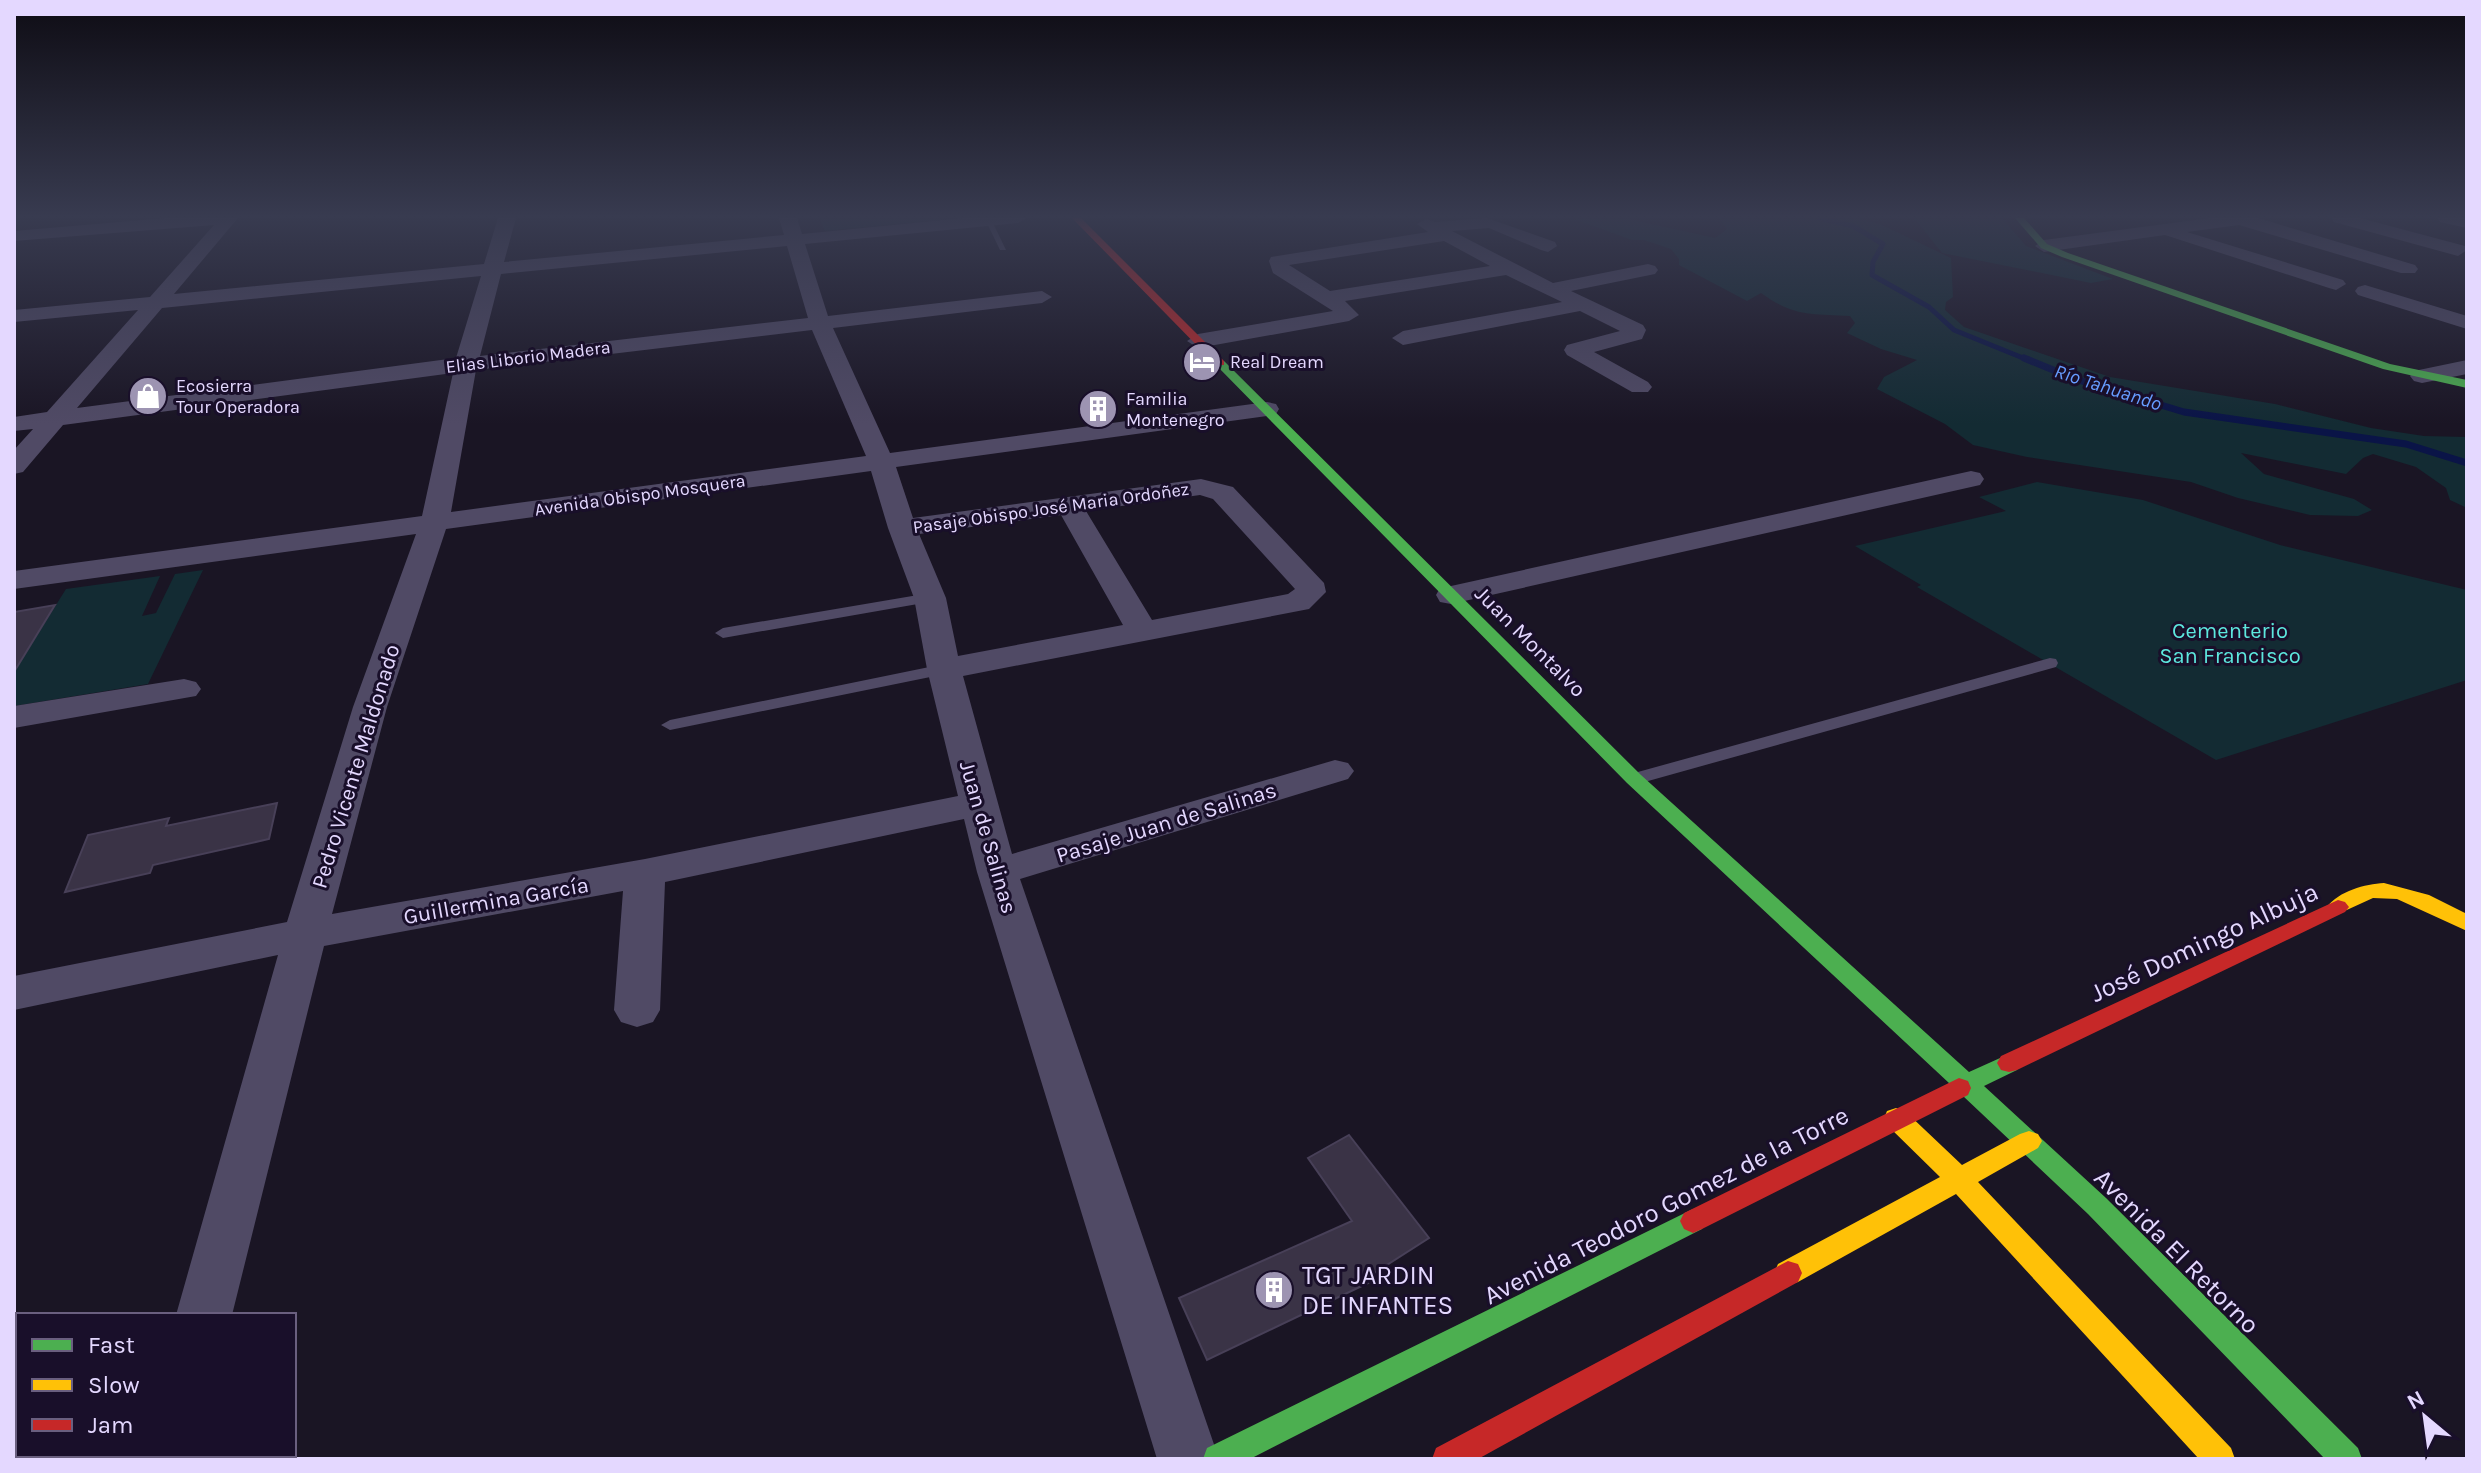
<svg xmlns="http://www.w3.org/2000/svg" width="2481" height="1473" font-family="Karla,sans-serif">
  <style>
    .green { fill: #132b33 }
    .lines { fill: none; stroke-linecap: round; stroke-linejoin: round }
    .stream-far1 { stroke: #0a1447; stroke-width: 5 }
    .stream { stroke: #0a1447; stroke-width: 7 }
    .building { fill: #3a3346; stroke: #484058; stroke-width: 2 }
    .lane { fill: #504a65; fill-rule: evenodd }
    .street { fill: #504a65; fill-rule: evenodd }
    .fast { fill: #4caf50; fill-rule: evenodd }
    .slow { fill: #ffc107; fill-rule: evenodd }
    .jam { fill: #c62828; fill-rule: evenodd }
    .labels { text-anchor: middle; stroke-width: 6; stroke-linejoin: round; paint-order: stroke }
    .far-street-label { font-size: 18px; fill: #e4d8ff; stroke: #190f2a }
    .far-poi-label { font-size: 18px; fill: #e4d8ff; stroke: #190f2a; text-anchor: start }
    .far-water-label { font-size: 20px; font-style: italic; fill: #669cff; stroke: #190f2a }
    .park-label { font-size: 22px; fill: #5de7de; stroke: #190f2a }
    .street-label { font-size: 22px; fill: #e4d8ff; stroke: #190f2a }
    .near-street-label { font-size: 26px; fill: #e4d8ff; stroke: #190f2a }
    .near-poi-label { font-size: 26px; fill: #e4d8ff; stroke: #190f2a; text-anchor: start }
  </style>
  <rect width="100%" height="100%" fill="#1a1524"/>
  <!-- green -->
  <path class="green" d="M819 218H959L825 231Z
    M1571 218H1624L1715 238 1727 229 1718 218H1857L1880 224 1951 258 1953 297 1946 302 1945 310 1964 327 2110 377 2275 404 2371 428 2424 436 2467 437V508L2450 500 2446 488 2416 467 2373 454 2363 458 2346 474 2241 453 2264 474 2354 499 2372 510 2358 516 2310 515 2238 498 2191 482 2027 457 1973 445 1945 424 1877 389 1884 377 1917 360 1881 349 1847 333 1855 323 1850 316C1811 314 1794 317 1761 293L1747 301 1679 265V259L1671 249 1644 240H1632Z
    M1914 218H2002L2026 246 2113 279 2091 283 1942 253Z
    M2037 482 2143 500 2280 545 2467 590V680L2216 760 1917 587 1921 585 1855 546 2006 511 1979 497Z
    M203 570 148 684 14 706V672L66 589 160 576 142 616 156 613 175 574Z"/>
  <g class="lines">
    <!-- stream-far1 -->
    <path class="stream-far1" d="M1819 218 1853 226 1883 244 1873 262 1872 275 1929 307 1954 330 2028 360"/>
    <!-- stream -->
    <path class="stream" d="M2024 358 2075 379 2184 412 2406 444 2467 463"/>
  </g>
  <!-- building -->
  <path class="building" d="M55 605 14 672V612Z
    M277 803 269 839 153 865 150 873 65 892 88 835 169 818 166 826Z
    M1349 1135 1429 1238 1365 1279 1368 1283 1207 1360 1179 1298 1352 1221 1308 1158Z"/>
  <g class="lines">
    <!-- lane -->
    <path class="lane" d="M985 219H991L1006 250H1000Z
      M930 593 938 598 935 601 723 638 715 633 723 628Z
      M2050 658 2056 659 2058 663 2056 667 1641 783 1634 785 1625 779 1627 775Z
      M944 664 952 669 950 673 670 730 661 725 670 720Z"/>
    <!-- street -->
    <path class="street" d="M166 218H238L174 294 484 264 498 218H516L504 262 784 235 779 218H797L802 234 964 218H1027L1018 223 805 244 828 316 1042 291 1052 297 1042 303 833 328 890 453 1267 402 1276 404 1279 409 1276 414 1267 416 896 467 913 518 1201 479 1233 487 1324 583 1326 592 1309 609 963 676 1012 854 1335 760 1348 763 1354 771 1348 779 1020 879 1219 1459H1157L977 872 964 819 665 882 660 1010 653 1022 637 1027 621 1022 614 1010 623 891 324 946 232 1315H176L278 955 14 1010V976L287 922 353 707 416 534 14 589V571L422 516 453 373 63 425 23 472 14 474V450L33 429 14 431V417L47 412 138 310 14 322V310L150 297 214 225 14 241V231ZM787 246 808 318 480 356 501 274ZM481 276 456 358 77 408 162 308ZM812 330 866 456 451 512 476 370ZM871 471 888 528 914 598 927 669 958 796 645 859 332 914 387 707 446 529ZM1200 495 1213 499 1295 589 1288 594 1152 620 1086 511ZM1061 515 1123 625 958 656 946 598 919 534Z
      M1487 218 1555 242 1557 246 1548 252 1541 250 1489 228 1452 231 1553 283 1648 264 1655 266 1658 270 1655 274 1571 291 1643 325 1646 330 1642 339 1594 352 1648 382 1652 387 1648 392H1632L1567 355 1564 350 1567 345 1620 331 1580 311 1403 345 1392 338 1403 331 1562 302 1506 275 1345 301 1359 315 1349 321 1198 348 1187 341 1198 334 1333 311 1273 273 1269 261 1271 257 1428 232 1417 224 1426 219 1435 222ZM1444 241 1490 266 1330 291 1289 265Z
      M2210 218H2258L2415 265 2418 269 2415 273H2401L2239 225 2187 232 2343 280 2346 284 2336 290 2329 288 2165 235 2044 252 2035 246 2044 240Z
      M2331 218H2360L2465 246 2467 250 2458 256 2334 222Z
      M2437 218H2467V228L2440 222Z
      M2365 285 2467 316V329L2358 295 2355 291 2358 287Z
      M2467 360V374L2422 383 2414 381 2410 376 2414 371Z
      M1971 471 1980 473 1984 479 1980 485 1451 604 1440 602 1436 595 1440 588 1451 586Z
      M184 679 196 682 201 689 196 696 14 728V706Z
      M136 1455H198L197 1459H135Z"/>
    <!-- fast -->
    <path class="fast" d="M2015 218H2024L2047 244 2068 253 2390 364 2467 380V388L2383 369 2062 257 2041 248Z
      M1216 361H1224L1641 775 1969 1072 2009 1054 2017 1056 2021 1063 2017 1070 1984 1086 2106 1198 2358 1448 2362 1459H2325L2088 1214 1963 1096 1950 1095 1947 1088 1949 1083 1627 783 1216 365Z
      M1693 1209 1702 1213 1706 1221 1702 1229 1250 1459H1203L1207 1448Z"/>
    <!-- slow -->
    <path class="slow" d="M2384 883 2429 895 2467 914V931L2397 899 2373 898 2338 914 2331 912 2327 907C2339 891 2365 884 2384 883Z
      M1896 1108 1905 1111 1962 1165 2020 1134 2029 1131 2038 1134 2042 1141 2038 1148 1978 1182 2231 1448 2235 1459H2199L1956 1194 1798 1282 1788 1285 1778 1282 1774 1273 1778 1264 1940 1177 1887 1125 1884 1118 1887 1111Z"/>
    <!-- jam -->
    <path class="jam" d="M1072 218H1081L1224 361V365H1216Z
      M2338 900 2345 902 2349 907 2345 912 2017 1070 2009 1072 2001 1070 1997 1063 2001 1056Z
      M1959 1078 1968 1081 1971 1088 1968 1095 1702 1229 1693 1233 1684 1229 1680 1221 1684 1213Z
      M1788 1261 1798 1264 1802 1273 1798 1282 1478 1459H1432L1436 1448Z"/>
  </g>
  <!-- sky -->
  <linearGradient id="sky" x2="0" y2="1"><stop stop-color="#0e0c14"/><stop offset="0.51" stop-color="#383b50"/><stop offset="1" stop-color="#383b50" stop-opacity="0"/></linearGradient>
  <rect width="2481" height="424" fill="url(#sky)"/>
  <!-- icons -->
  <defs>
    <symbol id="hotel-disc" viewBox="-11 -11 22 22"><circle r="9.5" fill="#9d94b2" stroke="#190f2a"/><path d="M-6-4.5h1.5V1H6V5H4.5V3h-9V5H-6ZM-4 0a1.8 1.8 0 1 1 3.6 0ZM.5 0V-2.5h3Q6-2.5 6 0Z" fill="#fff"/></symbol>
    <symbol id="shop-disc" viewBox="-11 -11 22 22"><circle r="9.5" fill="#9d94b2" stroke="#190f2a"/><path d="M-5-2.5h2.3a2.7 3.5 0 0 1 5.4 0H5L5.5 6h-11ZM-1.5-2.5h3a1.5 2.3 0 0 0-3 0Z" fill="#fff"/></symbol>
    <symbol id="building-disc" viewBox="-11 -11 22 22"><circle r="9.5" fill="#9d94b2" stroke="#190f2a"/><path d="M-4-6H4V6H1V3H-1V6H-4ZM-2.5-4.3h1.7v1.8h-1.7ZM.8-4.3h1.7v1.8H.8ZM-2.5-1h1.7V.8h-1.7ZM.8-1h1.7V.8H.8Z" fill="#fff"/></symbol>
  </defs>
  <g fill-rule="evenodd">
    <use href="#hotel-disc" x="1180" y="340" width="44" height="44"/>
    <use href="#shop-disc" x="126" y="374" width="44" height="44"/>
    <use href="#building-disc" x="1076" y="387" width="44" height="44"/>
    <use href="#building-disc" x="1252" y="1268" width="44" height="44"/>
  </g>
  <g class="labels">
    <!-- far-street labels -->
    <g class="far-street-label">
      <text transform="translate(528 357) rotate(-7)" y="6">Elias Liborio Madera</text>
      <text transform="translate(640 495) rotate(-8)" y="6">Avenida Obispo Mosquera</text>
      <text transform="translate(1051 508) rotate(-8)" y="6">Pasaje Obispo José Maria Ordoñez</text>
    </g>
    <!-- far-poi labels -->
    <g class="far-poi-label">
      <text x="1230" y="368">Real Dream</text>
      <text x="176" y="392">Ecosierra<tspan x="176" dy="21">Tour Operadora</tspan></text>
      <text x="1126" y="405">Familia<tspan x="1126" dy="21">Montenegro</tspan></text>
    </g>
    <!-- far-water labels -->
    <g class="far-water-label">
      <text transform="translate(2108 387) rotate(18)" y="7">Río Tahuando</text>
    </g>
    <!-- park labels -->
    <g class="park-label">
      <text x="2230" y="638">Cementerio<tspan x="2230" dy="25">San Francisco</tspan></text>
    </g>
    <!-- street labels -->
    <g class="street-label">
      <text transform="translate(1531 641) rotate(45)" y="8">Juan Montalvo</text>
      <text transform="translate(355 766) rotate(-73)" y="8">Pedro Vicente Maldonado</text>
      <text transform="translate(1166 822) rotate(-17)" y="8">Pasaje Juan de Salinas</text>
      <text transform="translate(989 837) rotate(74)" y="8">Juan de Salinas</text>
      <text transform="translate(496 900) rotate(-10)" y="8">Guillermina García</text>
    </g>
    <!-- near-street labels -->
    <g class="near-street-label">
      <text transform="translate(2204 942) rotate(-25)" y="9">José Domingo Albuja</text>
      <text transform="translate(1666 1205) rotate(-27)" y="9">Avenida Teodoro Gomez de la Torre</text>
      <text transform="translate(2177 1251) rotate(45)" y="9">Avenida El Retorno</text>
    </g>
    <!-- near-poi labels -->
    <g class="near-poi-label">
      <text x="1302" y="1284">TGT JARDIN<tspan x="1302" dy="30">DE INFANTES</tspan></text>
    </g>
  </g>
  <!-- border -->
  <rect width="2481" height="1473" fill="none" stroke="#e4d8ff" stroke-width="32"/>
  <!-- legend -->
  <rect x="16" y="1313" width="280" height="144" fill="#190f2a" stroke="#6a5f7f" stroke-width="2"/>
  <rect x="32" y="1339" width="40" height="12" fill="#4caf50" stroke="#6a5f7f" stroke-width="2"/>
  <text x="88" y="1353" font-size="24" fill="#e4d8ff">Fast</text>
  <rect x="32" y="1379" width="40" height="12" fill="#ffc107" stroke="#6a5f7f" stroke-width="2"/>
  <text x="88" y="1393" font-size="24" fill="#e4d8ff">Slow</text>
  <rect x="32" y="1419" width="40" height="12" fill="#c62828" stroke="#6a5f7f" stroke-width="2"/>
  <text x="88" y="1433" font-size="24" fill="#e4d8ff">Jam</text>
  <!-- north arrow -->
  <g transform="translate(2425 1417) rotate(331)" stroke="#190f2a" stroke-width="6" paint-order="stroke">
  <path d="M0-6L14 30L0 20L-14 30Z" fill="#e4d8ff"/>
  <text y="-12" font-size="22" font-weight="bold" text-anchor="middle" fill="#e4d8ff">N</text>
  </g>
</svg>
